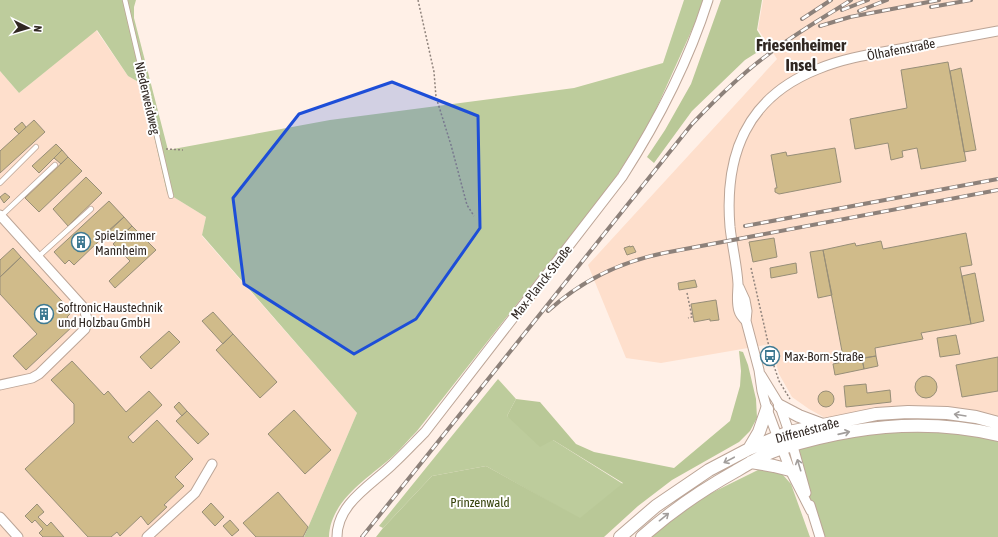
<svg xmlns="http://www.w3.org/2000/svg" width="998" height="537" font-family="'Asap Condensed',sans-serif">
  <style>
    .built { fill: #fedfcc }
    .green { fill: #bdcc9c }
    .forest { fill: #b9c897 }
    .building { fill: #d0bb8a; stroke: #978e78 }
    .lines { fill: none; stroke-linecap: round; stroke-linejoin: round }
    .service-casing { stroke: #bca597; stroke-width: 6 }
    .minor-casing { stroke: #bca597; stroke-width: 11 }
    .secondary-casing { stroke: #bca597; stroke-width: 14 }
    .path { stroke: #8f837c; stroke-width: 1.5; stroke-dasharray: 2 2; stroke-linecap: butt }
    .service { stroke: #fff; stroke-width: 4.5 }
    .minor { stroke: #fff; stroke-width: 9 }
    .secondary { stroke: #fff; stroke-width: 12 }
    .rail-casing { stroke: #8d817a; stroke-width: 4 }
    .rail { stroke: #fff; stroke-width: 2.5; stroke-dasharray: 8; stroke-linecap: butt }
    .oneway { stroke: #a29e9c }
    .marked { fill: #1d4ed8; fill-opacity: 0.2; stroke: #1d4ed8; stroke-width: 3; stroke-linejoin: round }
    .labels { text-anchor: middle; stroke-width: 4; stroke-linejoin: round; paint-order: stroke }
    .street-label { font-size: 13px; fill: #302722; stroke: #fff }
    .poi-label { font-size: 13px; fill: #302722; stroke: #fff; text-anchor: start }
    .park-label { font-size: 13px; fill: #38450d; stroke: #fff }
    .district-label { font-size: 17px; font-weight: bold; fill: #302722; stroke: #fff }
  </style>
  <rect width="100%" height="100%" fill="#fff0e7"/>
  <!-- built -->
  <path class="built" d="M763 0H998V442L854 434 809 409 792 397 779 374 771 344 661 363 626 358 588 265 777 59 758 29Z
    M96 30 128 76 142 84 167 193 206 217 202 236 357 413 304 537H0V71L19 93Z"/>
  <!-- green -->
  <path class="green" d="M0 0H136L134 7V18L168 150 330 120 574 88 663 63 684 0H703L695 23 648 127 612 183 417 431C409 439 401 449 392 457 367 479 330 501 329 537H304L357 413 202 235 206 217 167 193 142 84 128 76 97 30 19 93 0 71Z
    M498 379 516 399 507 416 553 440 623 484 580 519 486 466 432 476 383 528 379 526Z
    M877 428 953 432 998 441V537H820L792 446Z
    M760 469 776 471 783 475 791 484 810 537H648L685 506Z"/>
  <!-- forest -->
  <path class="forest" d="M721 0H762L757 30 767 46 745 60 692 111 654 163 647 157 665 130 691 84Z
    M739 351 743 352 748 365 756 399 757 418 750 431 739 442 672 480 638 506 604 537H376L383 528 432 476 486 466 580 518 623 483 553 440 540 447 507 416 516 399 540 402 576 444 594 452 674 468 730 421 740 386 741 371Z"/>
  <!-- building -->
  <path class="building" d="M948 62 966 161 921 169 917 148 902 151 903 157 891 160 888 143 855 149 850 119 907 108 901 70Z
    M961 68 976 150 964 152 950 71Z
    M34 120 45 132 0 173V151Z
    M22 122 26 127 19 134 14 129Z
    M56 144 62 150 39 173 32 166Z
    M835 148 841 182 779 194 775 192V188H777L771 155 786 152 787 156Z
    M62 150 68 157 61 164 54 158Z
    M68 157 82 171 39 212 25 198Z
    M86 177 102 193 68 226 53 209Z
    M5 193 10 197 4 203 0 197Z
    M109 201 124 217 74 265 69 260 65 264 54 252Z
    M124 217 132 226 117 240 108 231Z
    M132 226 156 250 115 288 109 281 130 261 113 244Z
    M966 233 972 265 960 267 971 324 921 333 923 339 875 348 876 356 844 362 823 250 855 243 856 246 881 241 883 249Z
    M774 238 777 257 753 262 749 242Z
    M630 246V247L633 246 636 252 627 255 624 248Z
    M13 248 21 257 0 277V260Z
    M823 250 832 295 818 298 810 252Z
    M21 257 72 312 67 317 74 325 26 370 13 356 37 334 0 294V277Z
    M796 263 797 273 771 278 770 268Z
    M975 273 984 321 971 324 962 276Z
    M695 280 697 287 679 290 678 283Z
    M716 300 719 320 710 321V319L694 322 691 304Z
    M213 312 233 334 223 344 202 321Z
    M169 331 180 342 151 369 140 357Z
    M233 334 277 382 260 398 216 350Z
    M956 335 960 354 940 357 937 338Z
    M876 356 878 366 864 369 862 358Z
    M998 357V391L962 397 956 365Z
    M862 358 864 369 835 375 833 364Z
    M72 361 104 395 108 391 126 412 149 391 162 405 128 437 133 443 157 420 193 459 175 477 184 486 164 505 167 507 148 525 141 516 120 536 117 532 111 537H88L25 469 74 423V404L51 380Z
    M915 387a11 11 0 1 1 22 0a11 11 0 1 1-22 0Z
    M866 384 867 393 890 390 891 402 846 407 844 386Z
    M818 399a8 8 0 1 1 16 0a8 8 0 1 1-16 0Z
    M179 402 187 411 182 416 174 407Z
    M294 410 331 450 305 474 268 434Z
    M187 411 209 434 198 444 176 421Z
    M278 492 308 527 303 537H256L243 523Z
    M211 503 224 517 215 526 202 512Z
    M37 504 44 512 38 517 47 526 51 522 64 537H43L39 533 43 529 35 520 32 523 25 516Z
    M230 520 239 530 232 536 223 526Z"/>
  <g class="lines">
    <defs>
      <path id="service" d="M125 0 171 196
        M0 183 36 147
        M1 216 55 165
        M38 257 91 209"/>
      <path id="minor" d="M0 215 84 308 87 319 85 329 39 374 32 378 0 385
        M739 287 745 300 747 311 746 321 759 370 762 391 767 409 790 470 811 511
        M746 321C743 318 740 315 739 311 736 302 738 293 738 284 737 265 732 246 730 227 724 154 747 97 818 69 844 58 872 54 900 49 933 43 965 37 998 31
        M761 375 780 406 789 432 806 493
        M810 505 820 537
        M0 517 18 537
        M147 537 195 493 212 464
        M337 537C337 504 370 486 392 465 403 455 414 443 425 432L622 177C658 121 688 63 708 0"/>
      <path id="secondary" d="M780 406 799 416 823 425
        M749 449 759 432 767 409
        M751 462 774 466 790 470
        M620 537 656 506 709 470 749 449 789 432 876 414 908 412 947 413 976 417 998 423
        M642 537C671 511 702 490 736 471 751 462 766 453 783 448 853 426 926 418 998 435"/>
    </defs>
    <!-- service casing -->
    <use href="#service" class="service-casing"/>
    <!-- minor casing -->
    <use href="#minor" class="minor-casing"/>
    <!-- secondary casing -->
    <use href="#secondary" class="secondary-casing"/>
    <!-- path -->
    <path class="path" d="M418 0 434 72 436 97 451 145 467 205 474 216
      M166 149 183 150
      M751 268 772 360 779 381 790 399
      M687 293 692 317 688 318"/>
    <!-- service -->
    <use href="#service" class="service"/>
    <!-- minor -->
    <use href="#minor" class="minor"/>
    <!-- secondary -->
    <use href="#secondary" class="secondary"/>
    <defs>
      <path id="rail" d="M931 7 971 0
        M842 10 868 0
        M859 11 887 0
        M802 19 831 0
        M820 26 850 17 939 0
        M745 226 998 179
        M548 311C582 280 620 262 664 253L998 190
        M362 537 692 124C715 100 739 76 766 56 793 35 823 18 851 0"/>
    </defs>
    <!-- rail casing -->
    <use href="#rail" class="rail-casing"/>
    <!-- rail -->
    <use href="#rail" class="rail"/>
  </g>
  <!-- one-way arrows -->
  <defs><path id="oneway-shaft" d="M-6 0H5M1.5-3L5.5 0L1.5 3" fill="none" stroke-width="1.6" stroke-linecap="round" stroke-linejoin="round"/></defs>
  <g class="oneway">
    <use href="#oneway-shaft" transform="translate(960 415) rotate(-171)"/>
    <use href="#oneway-shaft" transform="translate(844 433) rotate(-13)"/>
    <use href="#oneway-shaft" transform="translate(729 460) rotate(152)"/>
    <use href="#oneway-shaft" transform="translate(799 465) rotate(-107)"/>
    <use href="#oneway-shaft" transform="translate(664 517) rotate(-39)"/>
  </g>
  <!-- marked area -->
  <path class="marked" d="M392 82 478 116 480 228 416 319 354 354 244 284 233 198 299 114Z"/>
  <!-- icons -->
  <defs>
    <symbol id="building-ring" viewBox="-11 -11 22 22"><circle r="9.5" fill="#fff" stroke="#3f7a92" stroke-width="1.5"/><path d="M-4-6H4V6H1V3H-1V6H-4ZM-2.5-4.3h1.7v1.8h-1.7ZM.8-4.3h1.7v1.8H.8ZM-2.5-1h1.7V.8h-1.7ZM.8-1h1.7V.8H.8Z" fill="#3f7a92"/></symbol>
    <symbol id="bus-ring" viewBox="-11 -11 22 22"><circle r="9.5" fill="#fff" stroke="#3f7a92" stroke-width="1.5"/><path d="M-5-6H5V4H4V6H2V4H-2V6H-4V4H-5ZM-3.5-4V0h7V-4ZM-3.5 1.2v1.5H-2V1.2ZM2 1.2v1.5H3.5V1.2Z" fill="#3f7a92"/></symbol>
  </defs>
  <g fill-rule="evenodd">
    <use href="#building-ring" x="70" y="231" width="22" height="22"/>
    <use href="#building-ring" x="33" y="303" width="22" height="22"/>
    <use href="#bus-ring" x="759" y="345" width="22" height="22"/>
  </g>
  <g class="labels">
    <!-- street labels -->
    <g class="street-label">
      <text transform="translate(901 49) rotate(-11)" y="5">Ölhafenstraße</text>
      <text transform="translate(148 98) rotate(77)" y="5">Niederweidweg</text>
      <text transform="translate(541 282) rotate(-52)" y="5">Max-Planck-Straße</text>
      <text transform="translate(807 430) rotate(-15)" y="5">Diffenéstraße</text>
    </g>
    <!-- poi labels -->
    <g class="poi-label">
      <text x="95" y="240">Spielzimmer<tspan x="95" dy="15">Mannheim</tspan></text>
      <text x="58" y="312">Softronic Haustechnik<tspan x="58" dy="15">und Holzbau GmbH</tspan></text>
      <text x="784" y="361">Max-Born-Straße</text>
    </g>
    <!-- park labels -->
    <g class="park-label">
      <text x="480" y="507">Prinzenwald</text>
    </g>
    <!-- district labels -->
    <g class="district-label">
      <text x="801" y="51">Friesenheimer<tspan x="801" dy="20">Insel</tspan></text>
    </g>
  </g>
  <!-- north arrow -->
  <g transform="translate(28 28) rotate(95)" stroke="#ffffff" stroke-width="3" paint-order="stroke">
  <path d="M0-3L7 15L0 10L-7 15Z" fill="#302722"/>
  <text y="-6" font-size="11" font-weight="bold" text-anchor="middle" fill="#302722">N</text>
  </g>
</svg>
